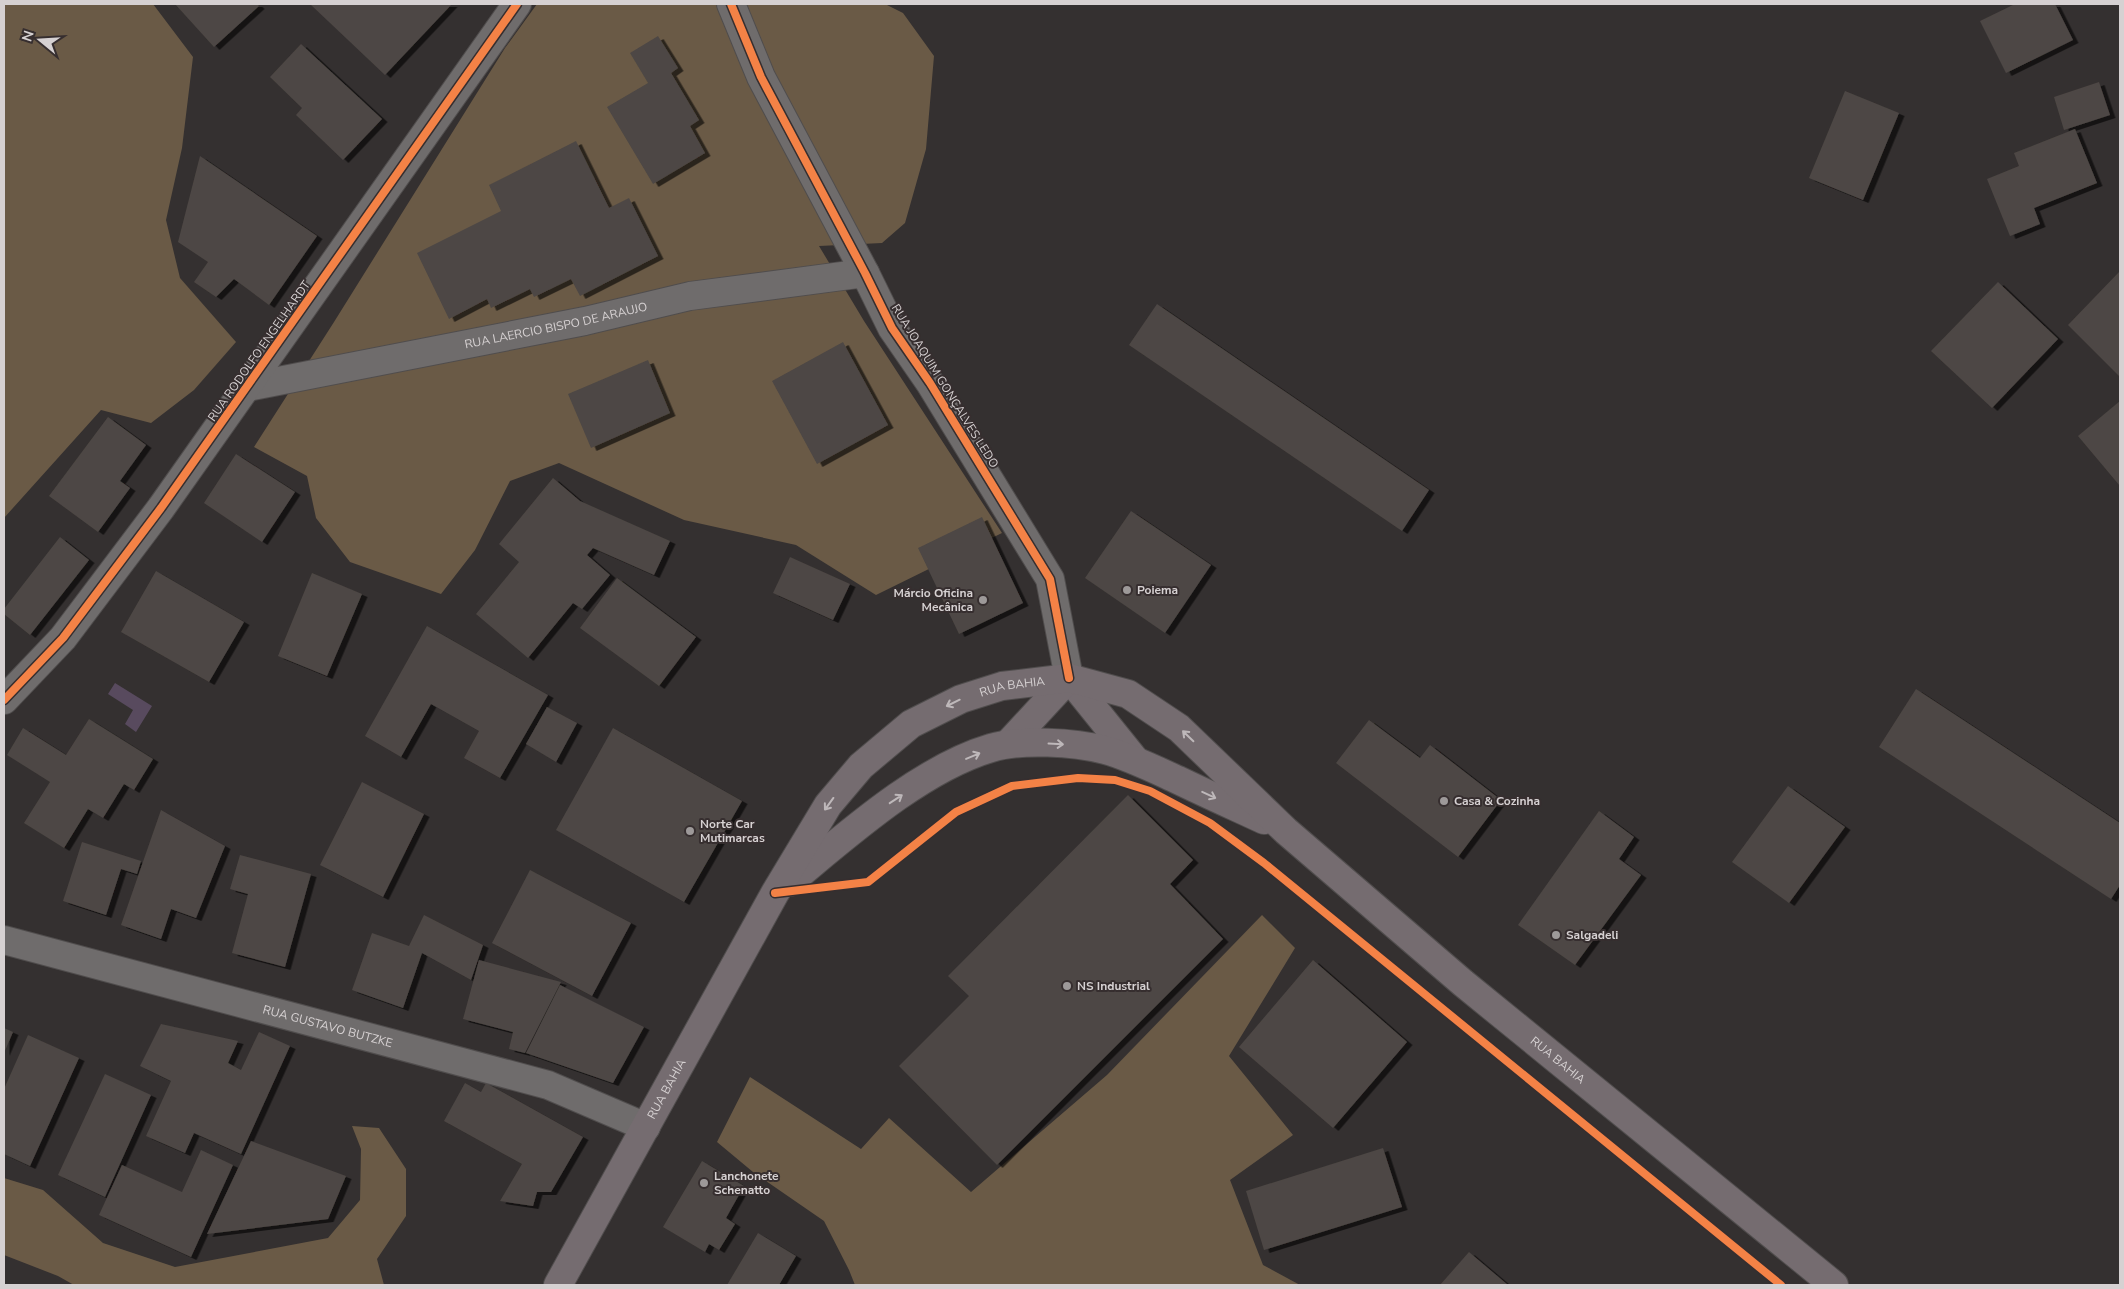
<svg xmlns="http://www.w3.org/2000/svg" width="2124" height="1289" font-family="'Nunito Sans',sans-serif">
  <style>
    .forest { fill: #6a5a46 }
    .water { fill: #584a5e }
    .building { fill: #4d4744; filter: url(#shadow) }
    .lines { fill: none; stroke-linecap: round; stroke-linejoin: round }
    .street-casing { stroke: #504d4d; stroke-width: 30 }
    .primary-casing { stroke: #504d4d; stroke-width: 30 }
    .street { stroke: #6f6c6c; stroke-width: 28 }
    .primary { stroke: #756c70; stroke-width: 28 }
    .cycleway-casing { stroke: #362e2f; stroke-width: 11 }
    .cycleway { stroke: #f48246; stroke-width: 8 }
    .oneway { stroke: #beb8ba }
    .poi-dot { fill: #9d9999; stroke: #362e2f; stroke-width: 2 }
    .labels { text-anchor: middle; stroke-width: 4; stroke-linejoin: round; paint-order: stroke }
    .street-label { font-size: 12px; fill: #d6d1d2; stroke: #362e2f }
    .poi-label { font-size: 12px; font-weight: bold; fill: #d6d1d2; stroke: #362e2f; text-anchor: start }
  </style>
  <defs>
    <filter id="shadow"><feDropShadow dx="5.5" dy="3" stdDeviation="0" flood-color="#0009"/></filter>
  </defs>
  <rect width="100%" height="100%" fill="#343030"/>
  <!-- forest -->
  <path class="forest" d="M4 4H153L193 57 182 148 166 220 180 278 236 342 194 390 151 423 101 410 4 518Z
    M537 4H885L903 13 934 56 926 149 905 223 882 243 819 246 864 321 1002 533 876 595 796 545 684 520 559 463 510 481 475 550 441 594 350 562 316 518 307 476 254 447 334 322 505 48Z
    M1262 915 1295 948 1229 1056 1293 1135 1230 1180 1263 1265 1300 1285H855L849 1270 824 1221 753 1172 717 1142 750 1077 861 1149 889 1118 971 1192 1107 1075Z
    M352 1126 379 1128 406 1169V1216L377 1259 384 1285H74L58 1276 4 1255V1178L43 1190 103 1243 175 1267 328 1238 360 1200 361 1149Z"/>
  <!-- water -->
  <path class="water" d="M115 683 152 706 136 732 125 724 133 710 108 694Z"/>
  <!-- building -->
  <path class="building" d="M175 4H257L259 6 214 47Z
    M310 4H452L385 75Z
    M2015 4H2055L2073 40 2006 73 1980 21Z
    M658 36 678 68 671 73 699 120 690 126 705 153 653 184 607 107 648 83 630 53Z
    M301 44 382 119 343 160 296 115 302 108 270 77Z
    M2099 82 2110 115 2064 130 2054 97Z
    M1845 91 1899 113 1863 200 1809 178Z
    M2075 129 2097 183 2034 208 2040 224 2010 236 1987 179 2019 166 2014 153Z
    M576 141 609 208 629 198 658 256 580 296 571 279 534 297 530 289 491 308 487 299 449 319 417 253 501 211 489 185Z
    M200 156 317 236 269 305 234 279 216 297 194 282 208 262 178 242Z
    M2120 271V377L2068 325Z
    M1998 282 2058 339 1992 408 1931 351Z
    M1157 304 1429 490 1402 531 1129 345Z
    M843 342 888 425 817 464 772 381Z
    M648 360 670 413 591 448 568 394Z
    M2120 401V486L2078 436Z
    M108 417 146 445 120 481 130 488 98 532 49 496Z
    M236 454 295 492 262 542 204 503Z
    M553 478 580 501 670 541 654 575 593 548 587 555 610 575 582 609 573 603 528 658 476 614 519 562 499 544Z
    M1131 511 1211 565 1165 633 1085 578Z
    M982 517 1023 603 959 634 918 548Z
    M60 537 89 560 30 635 4 614V609Z
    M790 557 850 584 833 620 773 593Z
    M156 571 244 622 209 682 121 632Z
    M312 573 362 594 327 676 278 656Z
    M617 578 696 637 659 686 580 628Z
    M427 626 548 695 500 778 464 758 479 731 431 704 401 757 365 736Z
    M1916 689 2120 823V885L2111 899 1879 747Z
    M547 707 577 723 556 762 526 744Z
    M89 719 153 759 134 790 124 784 103 818 88 809 64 848 24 823 50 782 7 755 23 728 66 755Z
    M1369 720 1420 758 1430 745 1501 800 1458 857 1336 763Z
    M613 728 742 801 684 902 556 830Z
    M362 782 424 814 383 897 320 865Z
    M1788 786 1845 827 1789 903 1732 862Z
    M1128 795 1193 860 1170 884 1223 939 997 1165 899 1066 969 996 948 976Z
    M161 810 225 846 196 918 171 909 161 939 121 925Z
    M1599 811 1634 837 1619 859 1641 875 1575 965 1518 925Z
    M82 842 141 861 137 874 121 869 106 915 63 901Z
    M240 855 311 874 285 967 232 953 248 894 230 889Z
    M530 870 631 923 592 996 492 943Z
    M424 915 483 945 471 980 422 953 403 1008 352 990 372 933 409 946Z
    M479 960 561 982 525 1053 509 1049 513 1032 463 1019Z
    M1313 960 1407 1042 1333 1128 1239 1047Z
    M560 985 644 1027 613 1083 526 1053Z
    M161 1024 238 1041 228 1063 241 1070 259 1032 290 1046 241 1154 194 1133 185 1153 146 1136 171 1081 140 1066Z
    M4 1028 13 1032 4 1053Z
    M28 1035 79 1058 30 1166 4 1154V1089Z
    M105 1074 151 1095 105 1197 58 1175Z
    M465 1083 481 1092 486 1083 583 1137 551 1192H537L533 1206 500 1201 522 1164 444 1121Z
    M251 1141 346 1176 328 1219 207 1234Z
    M1383 1148 1402 1207 1264 1250 1246 1191Z
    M201 1150 233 1165 191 1257 99 1215 122 1165 182 1192Z
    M702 1161 744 1186 726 1218 735 1224 719 1250 709 1244 705 1252 663 1227Z
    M758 1233 796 1256 779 1285H727Z
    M1469 1252 1508 1285H1440Z"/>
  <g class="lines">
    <defs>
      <g id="street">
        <path d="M731 4 761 77 865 273 892 328 930 383 1050 579 1069 678"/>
        <path id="s1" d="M248 387 585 321 690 296 865 273"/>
        <path d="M4 700 63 638 161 508 517 4"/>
        <path id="s2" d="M4 940 548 1085 646 1127"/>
      </g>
      <g id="primary">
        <path d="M1069 678 1135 760"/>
        <path d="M1008 744 1069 678"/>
        <path d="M790 882C847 835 920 769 991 748 1021 739 1074 742 1105 750 1130 757 1154 769 1178 780 1207 794 1236 807 1264 820"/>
        <path id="s3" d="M558 1285 775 893 828 805 861 766 911 724 961 699 1002 686 1069 678 1128 694 1179 728 1286 831 1463 983 1834 1285"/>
      </g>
    </defs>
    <!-- street casing -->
    <use href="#street" class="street-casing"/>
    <!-- primary casing -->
    <use href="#primary" class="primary-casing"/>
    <!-- street -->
    <use href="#street" class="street"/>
    <!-- primary -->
    <use href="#primary" class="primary"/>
    <defs>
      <path id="cycleway" d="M731 4 761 77 865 273 892 328 930 383 1050 579 1069 678
        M4 700 63 638 161 508 517 4
        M775 893 868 882 956 812 1012 786 1078 778 1115 780 1150 791 1210 823 1264 863 1781 1285"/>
    </defs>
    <!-- cycleway casing -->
    <use href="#cycleway" class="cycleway-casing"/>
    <!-- cycleway -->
    <use href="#cycleway" class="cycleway"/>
  </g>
  <!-- one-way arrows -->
  <defs><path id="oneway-shaft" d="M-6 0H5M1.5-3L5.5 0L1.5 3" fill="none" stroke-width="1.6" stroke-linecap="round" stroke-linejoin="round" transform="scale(1.25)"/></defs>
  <g class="oneway">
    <use href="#oneway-shaft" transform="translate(953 703) rotate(154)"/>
    <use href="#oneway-shaft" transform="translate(1188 736) rotate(-136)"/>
    <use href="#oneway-shaft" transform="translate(1056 744) rotate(3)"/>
    <use href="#oneway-shaft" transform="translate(973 756) rotate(-23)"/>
    <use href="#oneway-shaft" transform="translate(1209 795) rotate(25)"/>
    <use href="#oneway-shaft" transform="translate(896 799) rotate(-33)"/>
    <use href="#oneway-shaft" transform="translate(829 804) rotate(126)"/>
  </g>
  <!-- markers -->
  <g class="poi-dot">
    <circle cx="1127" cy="590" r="5"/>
    <circle cx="983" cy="600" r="5"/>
    <circle cx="1444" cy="801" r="5"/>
    <circle cx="690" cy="831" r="5"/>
    <circle cx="1556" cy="935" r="5"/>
    <circle cx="1067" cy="986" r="5"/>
    <circle cx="704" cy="1183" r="5"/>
  </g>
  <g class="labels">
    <!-- street labels -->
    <g class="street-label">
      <text dy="4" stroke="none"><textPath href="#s1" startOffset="314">RUA LAERCIO BISPO DE ARAUJO</textPath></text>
      <text transform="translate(259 351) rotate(-55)" y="4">RUA RODOLFO ENGELHARDT</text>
      <text transform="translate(945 386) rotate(58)" y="4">RUA JOAQUIM GONÇALVES LEDO</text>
      <text dy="4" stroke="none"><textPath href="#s3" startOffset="776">RUA BAHIA</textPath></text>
      <text dy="4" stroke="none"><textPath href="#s2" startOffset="335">RUA GUSTAVO BUTZKE</textPath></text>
      <text dy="4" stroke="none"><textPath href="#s3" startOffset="1460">RUA BAHIA</textPath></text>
      <text dy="4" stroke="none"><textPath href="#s3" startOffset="224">RUA BAHIA</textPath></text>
    </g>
    <!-- poi labels -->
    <g class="poi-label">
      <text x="1137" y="594">Poiema</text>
      <text x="973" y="597" text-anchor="end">Márcio Oficina<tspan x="973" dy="14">Mecânica</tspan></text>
      <text x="1454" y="805">Casa &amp; Cozinha</text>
      <text x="700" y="828">Norte Car<tspan x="700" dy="14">Mutimarcas</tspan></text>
      <text x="1566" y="939">Salgadeli</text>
      <text x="1077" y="990">NS Industrial</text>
      <text x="714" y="1180">Lanchonete<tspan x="714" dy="14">Schenatto</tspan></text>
    </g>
  </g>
  <!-- border -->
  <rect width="2124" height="1289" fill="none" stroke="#d6d1d2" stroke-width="10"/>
  <!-- north arrow -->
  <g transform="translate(40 40) rotate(288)" stroke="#362e2f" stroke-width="4" paint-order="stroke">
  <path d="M0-4L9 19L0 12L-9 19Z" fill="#d6d1d2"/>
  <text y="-8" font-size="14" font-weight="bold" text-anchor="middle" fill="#d6d1d2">N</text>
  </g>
</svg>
